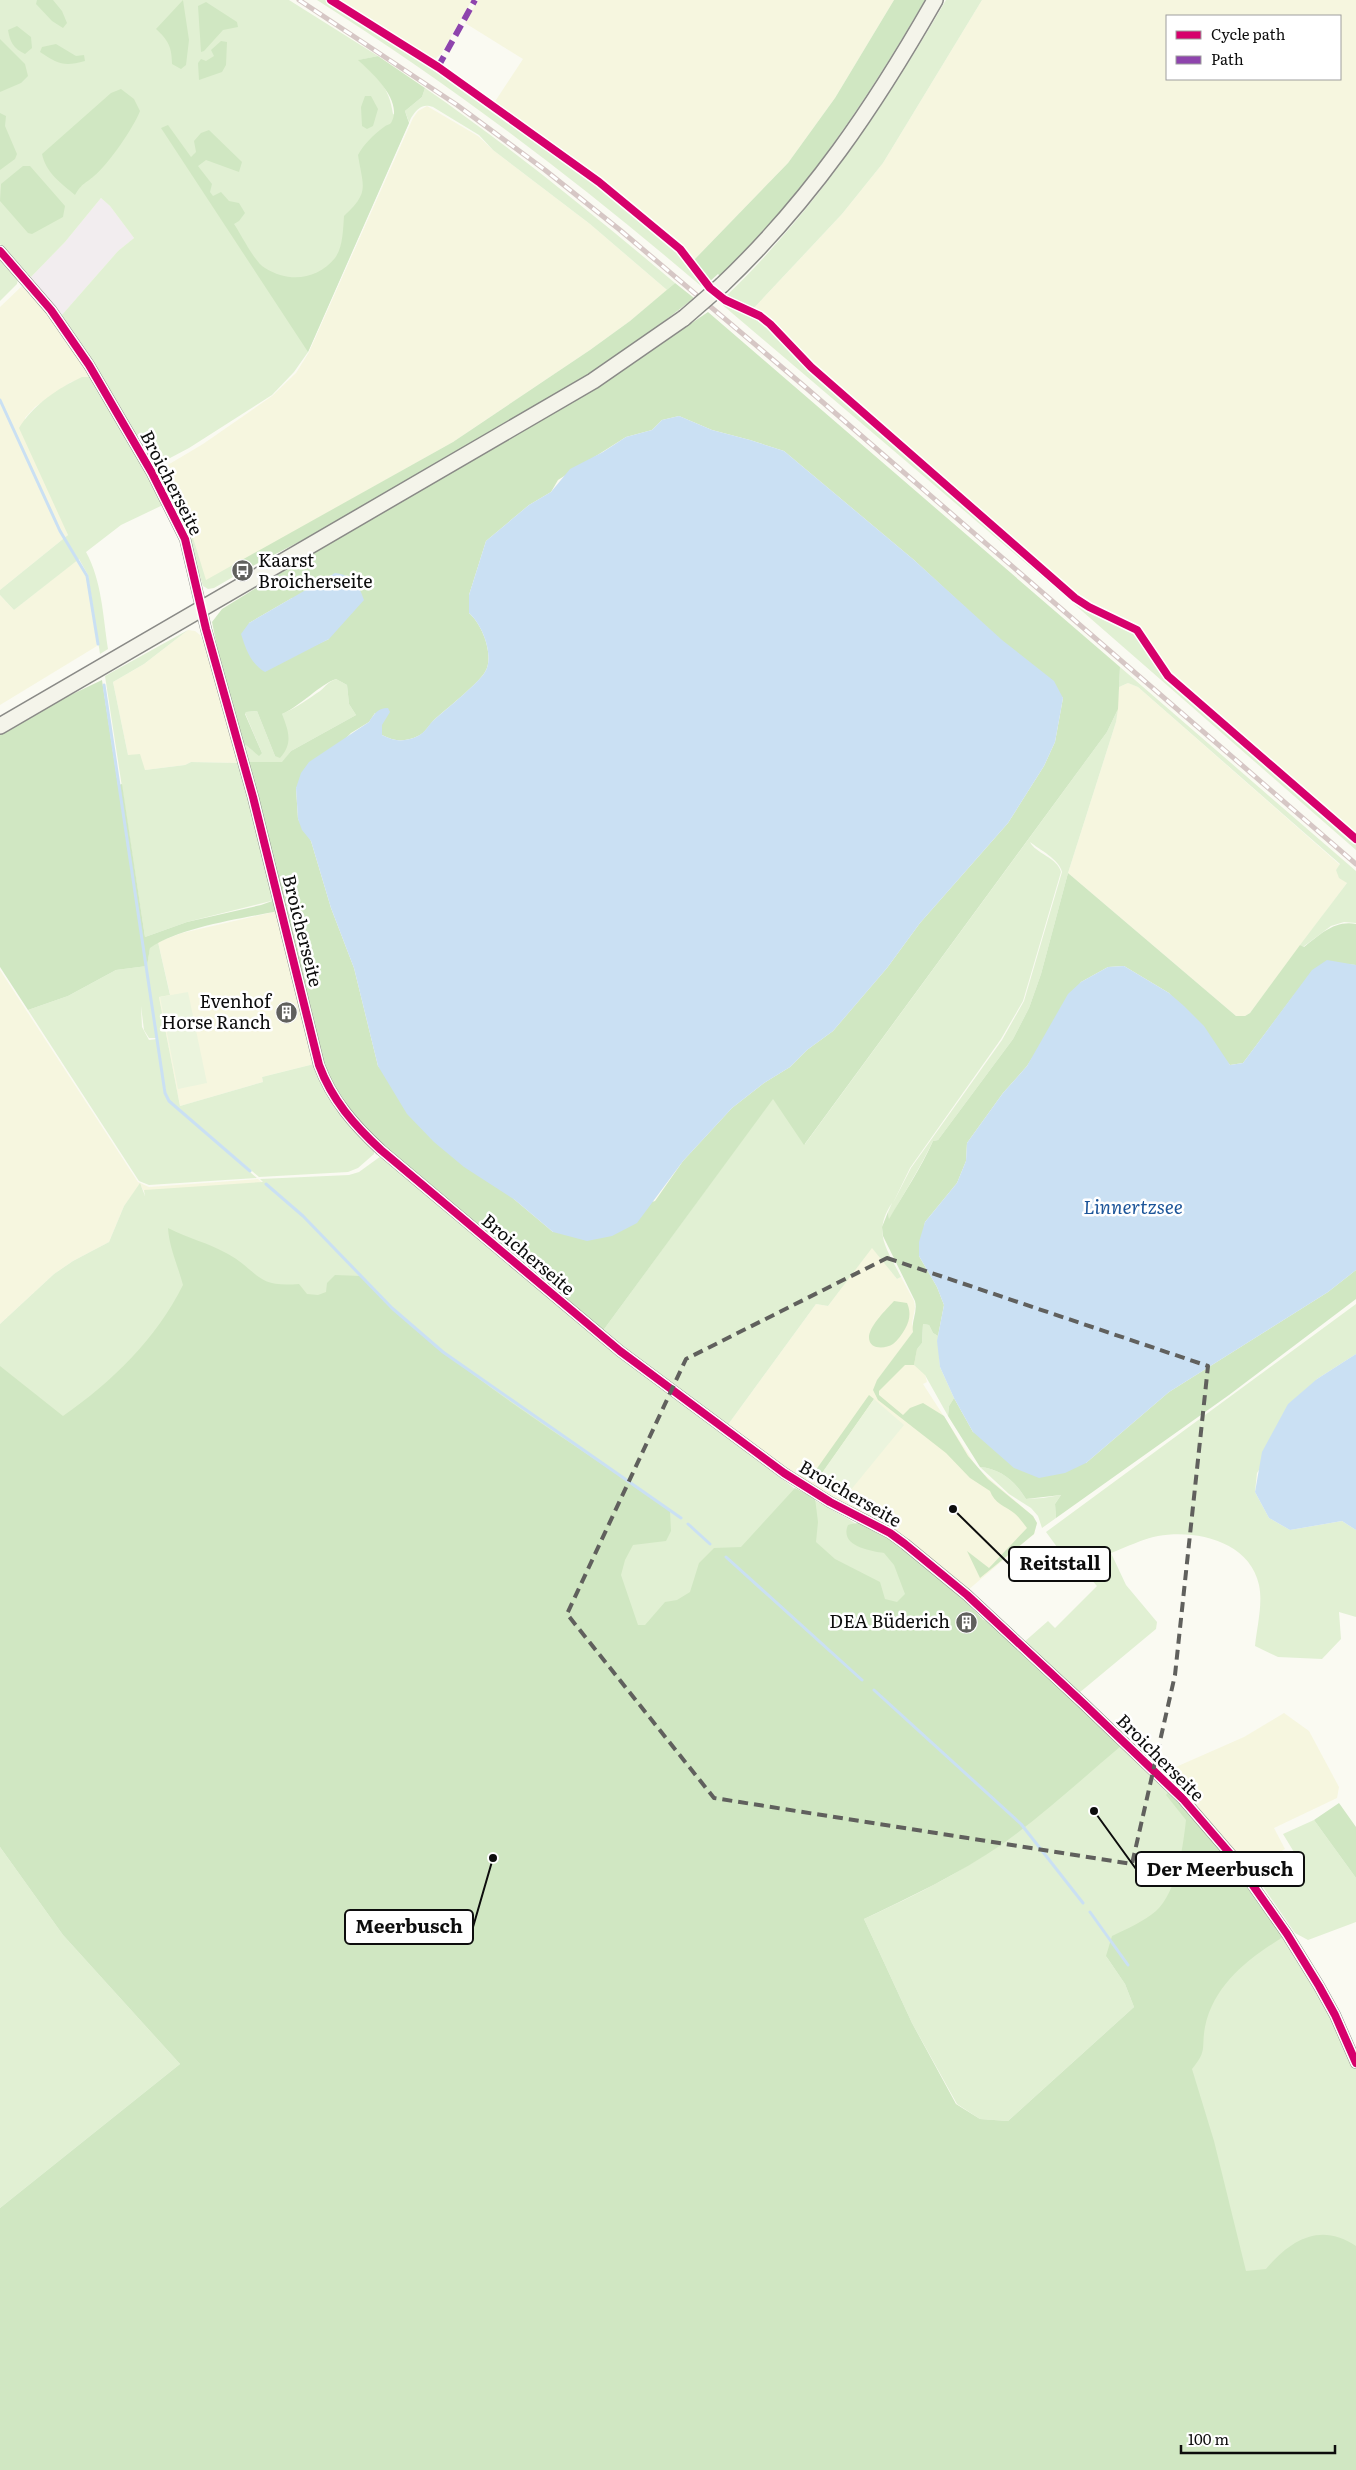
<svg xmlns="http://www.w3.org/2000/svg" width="1356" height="2470" font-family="Literata,serif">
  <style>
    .industrial { fill: #f2edef }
    .farmland { fill: #f6f6df; fill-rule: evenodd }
    .green { fill: #e1f0d3; fill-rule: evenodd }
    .forest { fill: #d0e7c2; fill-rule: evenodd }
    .pitch { fill: #ebf4dd }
    .water { fill: #cae0f3 }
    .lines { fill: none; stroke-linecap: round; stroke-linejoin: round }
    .stream { stroke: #cae0f3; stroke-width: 3 }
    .street-casing { stroke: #949490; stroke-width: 12 }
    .secondary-casing { stroke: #8a8a87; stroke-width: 18 }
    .street { stroke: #fefefd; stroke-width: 10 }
    .secondary { stroke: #f4f4ea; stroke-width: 15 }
    .rail-casing { stroke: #d6c7c5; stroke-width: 5 }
    .rail { stroke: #fff; stroke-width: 3; stroke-dasharray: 9; stroke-linecap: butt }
    .secondary-bridge-casing { stroke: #8a8a87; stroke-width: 18; stroke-linecap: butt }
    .secondary-bridge { stroke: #f4f4ea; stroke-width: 15 }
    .quiet { stroke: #8e44ad; stroke-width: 6; stroke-dasharray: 12 6; stroke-linecap: butt }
    .cycleway-casing { stroke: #fff; stroke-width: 11 }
    .cycleway { stroke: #d6006c; stroke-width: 8 }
    .marked { fill: none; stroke: #60605d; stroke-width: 4; stroke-dasharray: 10 6; stroke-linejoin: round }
    .labels { text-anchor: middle; stroke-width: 5; stroke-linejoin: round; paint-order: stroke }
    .street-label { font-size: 18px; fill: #0d0d0d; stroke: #fff }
    .poi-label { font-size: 18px; fill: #0d0d0d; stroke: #fff; text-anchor: end }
    .water-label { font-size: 19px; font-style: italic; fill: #1c5599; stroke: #fff }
    .leader { fill: none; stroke: #0d0d0d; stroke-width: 2 }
    .callout-dot { fill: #0d0d0d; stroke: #fff; stroke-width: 2 }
    .callout { fill: #fff; stroke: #0d0d0d; stroke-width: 2 }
    .callout-label { font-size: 19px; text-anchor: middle; font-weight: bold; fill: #0d0d0d }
  </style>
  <rect width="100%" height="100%" fill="#fafaf2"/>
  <!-- industrial -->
  <path class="industrial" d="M101 198 110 206 134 238 118 251 61 316 55 306 31 277 65 242Z"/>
  <!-- farmland -->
  <path class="farmland" d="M335 0H472L441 54 435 59 427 58Z
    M478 0H894L835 98 788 163 694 260 684 249 600 180 494 103 523 59 465 23Z
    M982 0H1356V836L1176 681 1162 667 1143 633 1136 625 1090 606 1076 596 812 365 770 322 752 310 842 214 883 163ZM1167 16H1340V79H1167Z
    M427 106 478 136 493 150 590 224 667 290 630 321 590 350 453 442 206 581 183 524 156 472 203 444 272 396 296 373 309 352 413 118 418 111Z
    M22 286 50 315 92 377 71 382 35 407 25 418 68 535 0 590V402L14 429 0 399V307Z
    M77 560 86 575 89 588 97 646 0 705V595L14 610Z
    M188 630 195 631 200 635 205 646 239 763 191 762 185 765 145 770 128 755 113 682 144 664Z
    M1128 683 1138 687 1340 865 1336 870 1347 883 1250 1013 1245 1016H1236L1068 873 1116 722 1119 687Z
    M278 911 314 1064 262 1077 263 1082 180 1106 159 997 170 994 158 942 182 933Z
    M0 970 138 1182 149 1187 258 1179 299 1213 150 1203 140 1184 124 1206 109 1242 73 1261 54 1274 0 1324Z
    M872 1247 897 1279 901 1277 914 1301 915 1308 912 1323 927 1382 923 1384 978 1469 1033 1516 1037 1523 1034 1534 968 1590 886 1527 800 1477 727 1426 816 1304 828 1306Z
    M1284 1713 1309 1731 1339 1787 1337 1798 1274 1828 1285 1849 1248 1870 1186 1796 1160 1770H1169L1244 1737Z"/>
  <!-- green -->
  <path class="green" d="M0 0H289L378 56 359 60C378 79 389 86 393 114L409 122 405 111 422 97 425 88C512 148 594 215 675 283L667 290 590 224 493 150 479 135 433 107C422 103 417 109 411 118L308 352 294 372 272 395 189 448 153 467 61 316 118 251 134 238 110 206 101 198 65 242 31 277 0 244Z
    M317 0H326C425 61 524 124 614 197 648 224 679 247 704 284L701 286C579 182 453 86 317 0Z
    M946 0H982L883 163 842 214 752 310 724 298C815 211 883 108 946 0Z
    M0 258 18 279 17 284 0 301Z
    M714 294 757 316 769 326 810 368 1074 599 1089 609 1121 622 1137 633 1158 669 1173 684 1356 842V850L1082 611 712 296Z
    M82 377H92L165 504 121 525 86 552C102 581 103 617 108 649L100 654 88 575 79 559 14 610 0 595V590L68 535 19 428C33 405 58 388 82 377Z
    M193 538 206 580 240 561 245 570 214 588 208 589 203 586 189 540Z
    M188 630 144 664 113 682 128 755 140 754 145 770 185 765 191 762 239 763 275 900 187 922 145 937 105 676Z
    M1120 667 1356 871V923L1344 922 1331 926 1303 947 1300 945 1347 883 1339 878 1336 870 1340 864 1138 687 1128 683 1119 687Z
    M336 679 347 685 349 704 356 715 291 751 283 762H249L242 742 253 751 262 753 245 713 246 712 257 711 275 756 282 714C296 708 308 699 320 691 326 686 328 682 336 679Z
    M1118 709 1116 722 1068 873 1041 974 1029 1008 1013 1039 938 1140 933 1141C920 1168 904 1193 889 1220L888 1212 892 1203C872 1233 887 1249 901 1277L897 1279 872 1248 828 1306 816 1304 727 1426 602 1332 773 1098 805 1144 1107 732ZM1030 842C1040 850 1059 859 1062 872L1024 1001 1002 1040 911 1168 893 1203 910 1168 1001 1039 1023 1001 1061 872C1058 858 1035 853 1030 842Z
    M158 942 170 995 159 997 180 1106 263 1082 262 1077 314 1064C328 1099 348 1124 374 1151V1154L358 1168 348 1172 259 1177 169 1100 166 1093 157 1038H149L144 1030 141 1006 142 1027 149 1040 157 1039 165 1093 168 1101 257 1178 149 1185 139 1181 28 1010 68 996 116 970 147 966 150 947Z
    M381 1156 615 1353 798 1491 850 1520 915 1563 999 1632 1169 1791 1279 1939 1285 1936 1318 1986 1356 2066V2470H1219L1149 2004 1106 1956 1125 1984 1134 2007 1008 2121 980 2119 957 2104 912 2023 864 1919C918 1894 975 1866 1022 1828L0 1766V1324L54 1274 73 1261 109 1242 124 1206 140 1183 145 1196 144 1190 263 1182 260 1179 349 1175 359 1172Z
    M1356 1304V1354L1317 1379 1257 1473 1255 1492 1269 1518 1290 1530 1342 1521 1356 1530V1617L1339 1612 1341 1639 1322 1659 1278 1657 1255 1646C1257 1626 1263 1604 1259 1585 1250 1541 1195 1529 1158 1536 1143 1539 1126 1547 1111 1553L1126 1585 1157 1622 1156 1629 1079 1693 1023 1643 1048 1621 1055 1628 1097 1586 1075 1561 1068 1562 1046 1532Z
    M923 1324 929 1325 933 1333 938 1336 940 1367 954 1398 949 1406 948 1416 925 1375 914 1365 917 1349 922 1343Z
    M980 1467C1001 1469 1015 1481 1026 1499L1043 1498 1061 1495 1055 1504 1056 1518 1042 1528 1038 1516 1031 1508 1009 1494Z
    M1314 1820 1356 1878V1922L1308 1940 1295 1933 1255 1875 1297 1857 1283 1834Z
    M0 1847 63 1935 180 2064 0 2208Z"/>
  <!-- forest -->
  <path class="forest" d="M37 0H53L62 11 67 23 63 28 52 21 36 4Z
    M183 0 189 40 186 65 181 69 172 64C172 47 168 40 156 29Z
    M894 0H925C867 100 804 195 720 276L718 274 708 283 694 260 788 163 835 98Z
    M206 2 237 22 238 27 223 30 204 51 201 52 198 6Z
    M17 26 31 37 32 48 25 54C13 48 10 42 8 30Z
    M0 39 25 64 28 76 21 83 0 92Z
    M221 41 227 42 226 65 222 72 199 80 198 63 201 59 206 61 214 56 211 50Z
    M56 44 76 56 84 55 85 61C64 67 58 64 40 52L42 47Z
    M378 56 425 88 422 97 405 111 409 123 308 352 161 128 168 125 191 157 196 152 194 141 201 133 209 130 242 162 239 172 206 160 198 166 212 184 210 192 213 196 221 192 229 201 239 203 245 213 239 221 234 224C241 234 255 263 265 268 289 283 317 280 335 258 343 247 343 230 344 216 370 192 363 187 358 155 364 144 373 135 384 127 386 125 389 125 391 123 404 101 372 73 358 60Z
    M121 89 134 99 140 111C134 127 108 165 94 176 85 184 82 183 75 195 61 183 46 173 42 154L111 93Z
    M365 96H371L378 109 373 126 367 129 362 126 361 107Z
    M0 113 6 116 5 126 17 154 15 159 0 170Z
    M23 166H30L65 206 63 217 32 234 28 233 0 201 1 184Z
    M675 283 694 298 636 343 582 378 316 533 245 570 240 561 453 442 590 350 630 321Z
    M708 312 1120 667 1118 709 1107 732 804 1145 773 1099 602 1332 367 1132 337 1095 322 1063 249 762H282L291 751 356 715 349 704 347 685 336 679C319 685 302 705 282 714 289 732 293 743 280 758L275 756 257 711 246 712 245 714 262 753 259 756 242 742 222 672 212 622 222 609 327 544 597 387ZM679 416 712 430 750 440 784 451 914 560 1063 698 1055 742 1044 766 1008 823 920 923 887 968 833 1031 807 1050 790 1067 764 1083 732 1108 683 1161 655 1201 553 1232 515 1200 378 1066 354 968 331 908 311 841 298 819 296 788 351 733 369 722 375 713 382 725V735C395 742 405 742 418 736 425 733 429 725 434 720 446 709 478 684 485 672 495 656 482 624 469 613V595L486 541 529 505 551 492 558 480 626 437 652 430 662 420ZM292 598 329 639 305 650 249 623Z
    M102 680 118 785 122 784 145 937 187 922 261 905 275 900 278 911C240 919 181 927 150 948L147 966 116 970 68 996 28 1010 0 967V735L37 711Z
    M1068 873 1236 1016H1245L1250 1013 1300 945 1304 947C1320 935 1334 920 1356 924V965L1344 964 1294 995 1243 1063 1230 1065 1169 993 1124 966 1108 967 1081 982 1027 1066 1003 1093 967 1143 966 1161 957 1183 925 1222 919 1256 937 1287 944 1305 938 1336 933 1333 929 1325 923 1324 922 1343 917 1349 914 1365H905L879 1391V1395L903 1415 910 1408 923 1403 944 1416 968 1456 988 1479 1033 1516 1037 1523 1034 1534 980 1578 967 1551 989 1568 1027 1528C1023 1523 1019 1517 1014 1513 1005 1506 994 1503 990 1491L970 1478 946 1453 878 1400 873 1390 877 1380 913 1332C911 1321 918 1312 915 1301L883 1236 882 1227 888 1212 889 1219C904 1193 921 1168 933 1141L938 1140 1013 1039 1029 1008 1041 974Z
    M168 1228C187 1238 209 1243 228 1254 260 1272 255 1288 299 1284L307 1294 318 1295 326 1292 327 1283 335 1275 361 1276C450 1371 565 1436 670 1511L671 1531 666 1541 633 1545 625 1560 621 1575 638 1625H645L665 1602 677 1600 690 1592 699 1563 714 1548 741 1547 795 1488 815 1498 818 1522 816 1542 835 1559 880 1582 885 1599 897 1602 905 1594 894 1565 884 1553C870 1551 839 1546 848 1525 851 1524 856 1523 859 1523 882 1525 968 1600 983 1620L991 1622 1121 1746C1082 1779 1043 1815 1001 1845 959 1874 910 1897 864 1919L912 2023 956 2104 980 2119 1008 2121 1134 2007 1125 1984 1106 1956 1112 1936C1127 1929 1144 1921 1156 1911 1177 1892 1183 1847 1186 1820L1166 1795 1169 1791 1236 1867 1285 1936C1250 1957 1214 1984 1205 2027 1201 2048 1208 2050 1192 2069L1214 2141 1246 2271 1266 2269C1291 2240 1320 2222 1356 2246V2470H0V2208L180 2064 63 1935 0 1847V1366L63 1416C112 1382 156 1339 183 1285 178 1266 169 1247 168 1228Z
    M1356 1270V1299L1229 1395 1056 1518 1055 1504 1061 1495 1026 1499C1015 1481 1001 1469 980 1467L948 1416 949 1406 954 1398 973 1432 1086 1463 1169 1392 1328 1292Z
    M894 1301 907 1303C911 1312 910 1320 905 1329 902 1334 898 1340 893 1344 885 1349 868 1350 869 1336 871 1324 886 1310 894 1301Z
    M869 1395 874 1399 818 1479 813 1474Z
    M1339 1803 1356 1827V1878L1314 1820Z"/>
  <!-- pitch -->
  <path class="pitch" d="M188 992 207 1083 178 1089 160 997Z
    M874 1399 904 1425 845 1497 817 1480Z"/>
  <!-- water -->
  <path class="water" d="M679 416 712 430 750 440 784 451 914 560 1002 640 1054 681 1063 698 1055 742 1044 766 1008 823 920 923 887 968 833 1031 807 1050 790 1067 764 1083 732 1108 683 1161 637 1223 612 1236 587 1241 553 1232 515 1200 464 1167 434 1142 407 1114 378 1066 354 968 331 908 311 841 302 830 298 819 296 788 301 773 309 762 369 722C374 714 378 708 388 708L390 712 382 725V735C395 742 405 742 418 736 425 733 429 724 434 720 446 709 479 683 485 672 495 656 482 624 469 613V595L486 541 529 505 551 492 570 469 603 452 626 437 652 430 662 420Z
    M335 573C354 576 358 583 364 600L329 639 265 672C250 663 246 649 241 634L249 623Z
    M1327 960 1356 965V1270L1328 1292 1169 1392 1086 1463 1065 1473 1039 1478 1014 1468 973 1432 954 1398 940 1367 937 1341 944 1305 937 1287 919 1256V1242L925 1222 957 1183 966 1161 967 1143 1003 1093 1027 1066 1068 994 1081 982 1108 967 1124 966 1169 993 1184 1006 1204 1026 1230 1065 1243 1063 1312 970Z
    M1356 1354V1530L1342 1521 1290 1530 1269 1518 1255 1492 1262 1452 1288 1404 1317 1379Z"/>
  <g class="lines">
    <!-- stream -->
    <path class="stream" d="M0 400 60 531 87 576 98 644
      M104 685 165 1093 169 1101 177 1108 250 1171
      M266 1184 303 1216 392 1308 443 1352 681 1518
      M688 1524 710 1544
      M726 1557 862 1680
      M874 1690 1021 1824 1083 1903
      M1090 1912 1128 1965"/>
    <defs>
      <path id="street" d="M0 251 51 310 89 365 152 473 185 539 206 629 253 797 319 1065C332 1100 354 1125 381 1150L620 1351 784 1473 830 1502 890 1533 905 1544 967 1595 1084 1704 1183 1799 1233 1857 1287 1934 1319 1986 1335 2015 1356 2063"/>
      <path id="secondary" d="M722 285C812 199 874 107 935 0
        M0 726 593 381 684 318"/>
    </defs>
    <!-- street casing -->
    <use href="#street" class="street-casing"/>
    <!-- secondary casing -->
    <use href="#secondary" class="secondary-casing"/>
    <!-- street -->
    <use href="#street" class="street"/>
    <!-- secondary -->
    <use href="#secondary" class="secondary"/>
    <defs>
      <path id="rail" d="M299 0 457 105 545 170 620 230 804 386 1356 864"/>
    </defs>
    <!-- rail casing -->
    <use href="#rail" class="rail-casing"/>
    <!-- rail -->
    <use href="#rail" class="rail"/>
    <defs>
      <path id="secondary-bridge" d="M684 318 722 285"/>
    </defs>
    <!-- secondary-bridge casing -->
    <use href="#secondary-bridge" class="secondary-bridge-casing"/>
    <!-- secondary-bridge -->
    <use href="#secondary-bridge" class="secondary-bridge"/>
    <!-- quiet -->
    <path class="quiet" d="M438 67 475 0"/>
    <defs>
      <path id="cycleway" d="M331 0 438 67 599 182 680 249 710 288 725 300 760 316 770 324 811 367 1075 598 1089 607 1137 630 1168 676 1356 839
        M0 251 51 310 89 365 152 473 185 539 206 629 253 797 319 1065C332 1100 354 1125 381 1150L620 1351 784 1473 830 1502 890 1533 905 1544 967 1595 1084 1704 1183 1799 1233 1857 1287 1934 1319 1986 1335 2015 1356 2063"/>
    </defs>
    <!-- cycleway casing -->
    <use href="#cycleway" class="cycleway-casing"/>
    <!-- cycleway -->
    <use href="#cycleway" class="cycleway"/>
  </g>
  <!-- marked area -->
  <path class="marked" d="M887 1258 1208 1366 1175 1675 1132 1864 714 1798 567 1614 686 1359Z"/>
  <!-- icons -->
  <defs>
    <symbol id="bus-disc" viewBox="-11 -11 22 22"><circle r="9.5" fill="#60605d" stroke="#fff"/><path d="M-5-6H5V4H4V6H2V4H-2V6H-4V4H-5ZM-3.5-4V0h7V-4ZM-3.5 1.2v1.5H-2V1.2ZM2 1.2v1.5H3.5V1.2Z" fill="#fff"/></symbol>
    <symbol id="building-disc" viewBox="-11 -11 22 22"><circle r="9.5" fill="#60605d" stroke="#fff"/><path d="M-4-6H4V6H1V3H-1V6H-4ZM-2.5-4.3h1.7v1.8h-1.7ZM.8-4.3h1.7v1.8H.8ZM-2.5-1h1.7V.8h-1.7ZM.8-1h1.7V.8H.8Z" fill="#fff"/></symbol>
  </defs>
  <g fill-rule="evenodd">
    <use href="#bus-disc" x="230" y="558" width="25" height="25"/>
    <use href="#building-disc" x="274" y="1000" width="25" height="25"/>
    <use href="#building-disc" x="954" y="1610" width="25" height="25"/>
  </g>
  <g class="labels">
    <!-- street labels -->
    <g class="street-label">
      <text transform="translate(171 483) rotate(63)" y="6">Broicherseite</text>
      <text transform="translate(302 931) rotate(76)" y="6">Broicherseite</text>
      <text transform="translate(528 1255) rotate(40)" y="6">Broicherseite</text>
      <text transform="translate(850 1494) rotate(30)" y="6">Broicherseite</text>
      <text transform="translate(1160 1758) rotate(45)" y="6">Broicherseite</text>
    </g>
    <!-- poi labels -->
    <g class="poi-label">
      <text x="258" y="567" text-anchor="start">Kaarst<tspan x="258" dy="21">Broicherseite</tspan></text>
      <text x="271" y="1008">Evenhof<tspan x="271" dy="21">Horse Ranch</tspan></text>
      <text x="950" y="1628">DEA Büderich</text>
    </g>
    <!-- water labels -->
    <g class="water-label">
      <text x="1133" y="1214">Linnertzsee</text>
    </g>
  </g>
  <!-- callouts -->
  <path class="leader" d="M953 1509L1009 1564M1094 1811L1136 1869M493 1858L473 1927"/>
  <g class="callout-dot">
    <circle cx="953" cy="1509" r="5"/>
    <circle cx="1094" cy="1811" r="5"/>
    <circle cx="493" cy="1858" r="5"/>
  </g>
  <g class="callout">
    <rect x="1009" y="1547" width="101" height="34" rx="5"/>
    <rect x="1136" y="1852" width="168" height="34" rx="5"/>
    <rect x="345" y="1910" width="128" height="34" rx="5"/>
  </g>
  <g class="callout-label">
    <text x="1060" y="1570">Reitstall</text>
    <text x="1220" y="1876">Der Meerbusch</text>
    <text x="409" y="1933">Meerbusch</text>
  </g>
  <!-- legend -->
  <rect x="1166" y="15" width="175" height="65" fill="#ffffff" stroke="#9e9e9e"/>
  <rect x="1176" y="31" width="25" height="8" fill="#d6006c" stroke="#9e9e9e"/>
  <text x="1211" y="40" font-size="15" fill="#0d0d0d">Cycle path</text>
  <rect x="1176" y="56" width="25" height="8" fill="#8e44ad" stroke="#9e9e9e"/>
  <text x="1211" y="65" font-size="15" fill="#0d0d0d">Path</text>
  <!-- scale -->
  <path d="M1181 2445v8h154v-8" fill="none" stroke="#0d0d0d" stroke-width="2.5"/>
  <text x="1188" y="2445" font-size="15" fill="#0d0d0d" stroke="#ffffff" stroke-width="4" paint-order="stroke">100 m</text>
</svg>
